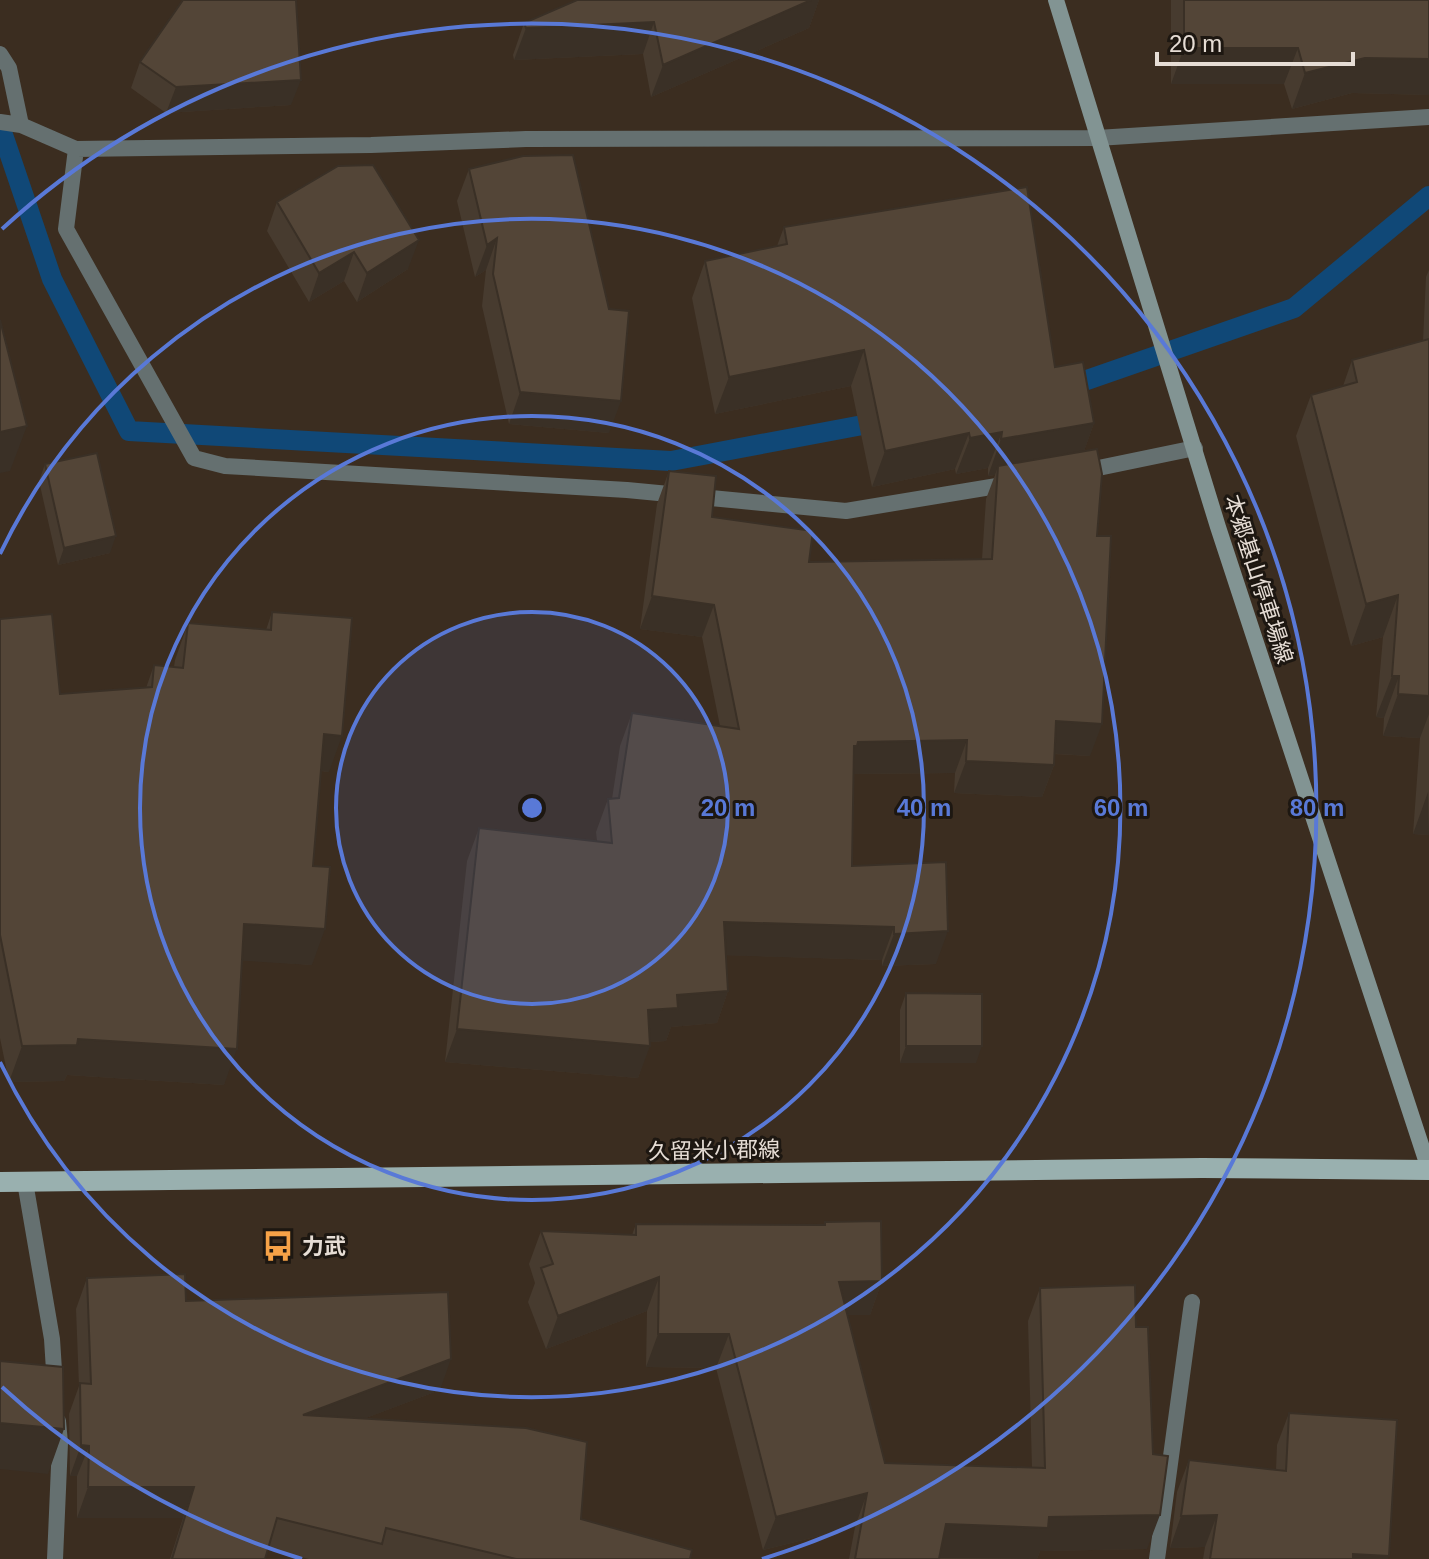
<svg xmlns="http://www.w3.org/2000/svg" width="1429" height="1559" font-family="Arial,'Noto Sans JP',sans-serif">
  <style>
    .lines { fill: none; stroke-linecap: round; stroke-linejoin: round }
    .stream { stroke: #104877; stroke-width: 20 }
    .minor { stroke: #657070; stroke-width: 16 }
    .secondary { stroke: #829493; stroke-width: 16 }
    .primary { stroke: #99b0af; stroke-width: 20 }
    .wall { fill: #473b2f }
    .shaded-wall { fill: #3a3026 }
    .building { fill: #534537; stroke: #3a3026; stroke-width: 2 }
    .ring { fill: none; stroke: #5979d7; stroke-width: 4 }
    .labels { text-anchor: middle; stroke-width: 6; stroke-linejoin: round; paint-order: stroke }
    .street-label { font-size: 22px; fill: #e6ddd5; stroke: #1d1711 }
    .poi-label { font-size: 22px; font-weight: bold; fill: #e6ddd5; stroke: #1d1711; text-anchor: start }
    .centre { fill: #5979d7; stroke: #1d1711; stroke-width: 4 }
    .ring-label { font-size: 24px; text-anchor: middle; font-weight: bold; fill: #5979d7; stroke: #1d1711; stroke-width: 6; stroke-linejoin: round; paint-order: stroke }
  </style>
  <rect width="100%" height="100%" fill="#3b2d20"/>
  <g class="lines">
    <!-- stream -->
    <path class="stream" d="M0 126 52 279 129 431 671 461 884 421
      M1061 389 1294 308 1429 196"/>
    <!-- minor -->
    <path class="minor" d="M0 54 9 68 21 125
      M0 122 21 125 76 149 371 145 526 139 1097 138 1429 117
      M76 149 66 229 194 458 225 466 627 490 846 511 1009 484
      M1079 472 1195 448
      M25 1182 52 1339 55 1386
      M55 1559 60 1443 58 1421
      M1157 1559 1192 1302"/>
    <!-- secondary -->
    <path class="secondary" d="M1056 0 1218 527 1429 1169"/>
    <!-- primary -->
    <path class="primary" d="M0 1182 1202 1168 1429 1170"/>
  </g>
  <!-- wall -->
  <path class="wall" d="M577 0H819L809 28 651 97 643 54 514 60 513 55 524 23Z
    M1171 0H1429V95L1352 93 1292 109 1284 84H1171Z
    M140 62 291 105 166 113 131 88Z
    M469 169 609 433 509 424 482 306 486 270 475 277 457 201Z
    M277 202 408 269 357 302 344 281 309 302 267 231Z
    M784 227 1055 367 1094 423 1084 451 1097 536 1090 756 1054 754V765L1042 797 954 793 955 773 853 774 852 866 936 964 882 966V960L726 955 728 991 717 1023 671 1027 666 1041 650 1042 638 1078 445 1062 467 861 479 828 597 841 596 832 608 799H612L620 746 632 713 720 726 702 637 640 629 657 504 669 471 712 517 809 562 982 559 986 499 995 475 988 476V468L956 474 955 469 872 487 851 386 715 414 692 298 705 261 777 246Z
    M1429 270V835L1413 834 1420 738 1383 736 1384 718 1376 717 1383 637 1351 646 1296 436 1311 395 1343 386 1352 360 1423 341 1426 277Z
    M45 464 110 553 58 565 39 481Z
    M272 612 329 772 321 771 313 866 312 965 242 960 224 1085 67 1075 64 1081 9 1082 0 1038V619L60 694 146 688 154 665 174 667 175 660 188 623 266 630Z
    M906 993 976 1063H900V1010Z
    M825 1222 882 1281 870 1315H847L885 1463 1032 1468 1028 1321 1040 1288 1136 1327 1147 1549 1040 1551 1037 1559H849L855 1527 763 1550 716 1368 646 1367 647 1311 546 1349 528 1302 535 1283 529 1264 541 1231 632 1235 636 1224 824 1225Z
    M87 1278 186 1301 440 1390 363 1419 581 1519 690 1559H309L268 1549 265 1559H170L183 1518H77V1476H70L69 1414 79 1386 76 1309Z
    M1289 1413 1388 1559H1203L1205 1547 1170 1548 1177 1492 1189 1460 1276 1470 1277 1445Z"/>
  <!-- shaded-wall -->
  <path class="shaded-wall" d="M811 0H819L809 28 651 97 663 65Z
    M654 22 643 54 514 60 526 28Z
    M1184 48H1298L1284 84H1171Z
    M1365 58 1429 59V95L1352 93 1292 109 1305 73Z
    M301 80 291 105 166 113 176 87Z
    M497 238 486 270 475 277 487 245Z
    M419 240 408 269 357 302 367 273Z
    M354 252 344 281 309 302 319 273Z
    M864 350 851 386 715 414 729 377Z
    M520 392 621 401 609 433 509 424Z
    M1094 423 1081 460 998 466 995 475 988 476 1001 439Z
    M27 426 10 471 0 473V432Z
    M1002 432 988 468 956 474 970 438Z
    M969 433 955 469 872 487 885 451Z
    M116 536 110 553 58 565 64 548Z
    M1398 595 1383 637 1351 646 1366 604Z
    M652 596 714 605 702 637 640 629Z
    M1392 676H1399L1384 718 1376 717Z
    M1398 694 1429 696V714L1420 738 1383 736Z
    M1056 721 1102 724 1090 756 1044 753Z
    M324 734 342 736 329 772 311 770Z
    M967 740 955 773 847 774 854 746 858 742Z
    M966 761 1054 765 1042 797 954 793Z
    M1428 792 1429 835 1413 834Z
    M724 922 894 927 882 960 712 955Z
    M244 924 325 929 312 965 231 960Z
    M948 931 936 964 882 966 894 934Z
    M728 991 717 1023 671 1027 666 1041 636 1043 648 1010 677 995Z
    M457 1029 650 1046 638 1078 445 1062Z
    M78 1039 237 1049 224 1085 67 1075 64 1081 9 1082 22 1046Z
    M906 1046H982L976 1063H900Z
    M659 1277 647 1311 546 1349 558 1316Z
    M882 1281 870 1315H827L839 1282Z
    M658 1334H729L716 1368 646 1367Z
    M451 1359 440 1390 292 1446 303 1415Z
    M0 1423 64 1429 48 1474 0 1469Z
    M81 1445 89 1446 77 1476H70Z
    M88 1487H194L183 1518H77Z
    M867 1493 855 1527 763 1550 776 1517Z
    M1160 1515 1147 1549 1040 1551 1037 1559 933 1558 946 1524 1049 1517Z
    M1217 1515 1205 1547 1170 1548 1181 1516Z
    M1353 1554 1389 1556 1388 1559H1351Z"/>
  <!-- building -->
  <path class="building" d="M183 0H296L301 80 176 87 140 62Z
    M577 0H811L663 65 654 22 526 28 524 23Z
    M1184 0H1429V59L1365 58 1305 73 1298 48H1184Z
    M573 155 609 309 629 311 621 401 520 392 493 274 497 238 487 245 469 169 523 156Z
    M373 165 419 240 367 273 354 252 319 273 277 202 338 166Z
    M1027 187 1055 367 1083 362 1094 423 1001 439 1002 432 970 438 969 433 885 451 864 350 729 377 705 261 787 244 784 227Z
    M0 320 27 426 0 432Z
    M1429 339V696L1398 694 1399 676H1392L1398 595 1366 604 1311 395 1357 382 1352 360Z
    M1097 449 1102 474 1097 536H1111L1102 724 1056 721 1054 765 966 761 967 740 858 742 857 746H854L852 866 946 862 948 931 894 934V927L724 922 728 991 677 995 678 1008 648 1010 650 1046 457 1029 479 828 612 843 608 799 619 798 632 713 739 729 714 605 652 596 669 471 716 476 712 517 813 531 809 562 992 559 998 466Z
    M97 453 116 536 64 548 45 464Z
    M272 612 352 618 342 736 324 734 313 866 330 867 325 929 244 924 237 1049 78 1039 77 1045 22 1046 0 935V619L52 614 60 694 152 687 154 665 183 668 188 623 271 630Z
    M906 993 982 994V1046H906Z
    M881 1221 882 1281 839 1282 885 1463 1045 1468 1040 1288 1135 1285 1136 1327H1148L1153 1454 1168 1456 1160 1515 1049 1517 1048 1528 946 1524 939 1559H855L867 1493 776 1517 729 1334H658L659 1277 558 1316 541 1268 553 1264 541 1231 636 1235V1224L825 1225V1222Z
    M185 1274 186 1301 448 1292 451 1359 303 1415 526 1428 587 1442 581 1519 692 1550 690 1559H516L386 1528 382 1544 277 1518 265 1559H172L194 1487H88L89 1446 81 1445 80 1383 91 1384 87 1278Z
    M0 1361 63 1367 64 1429 0 1423Z
    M1289 1413 1397 1420 1389 1556 1353 1554V1559H1210L1217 1515 1181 1516 1189 1460 1286 1471Z"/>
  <!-- distance rings -->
  <circle cx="532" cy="808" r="196" fill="#5979d7" fill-opacity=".12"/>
  <g class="ring">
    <circle cx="532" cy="808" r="196"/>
    <circle cx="532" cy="808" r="392"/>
    <path d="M0 554A589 589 0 1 1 0 1062"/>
    <path d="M302 1559A785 785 0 0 1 2 1387M2 229A785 785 0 1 1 762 1559"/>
  </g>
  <!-- icons -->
  <defs>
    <symbol id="bus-bare" viewBox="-9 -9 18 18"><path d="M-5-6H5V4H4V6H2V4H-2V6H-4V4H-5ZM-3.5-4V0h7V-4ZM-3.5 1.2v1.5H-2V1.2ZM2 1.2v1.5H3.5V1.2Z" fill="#f6a247" stroke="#1d1711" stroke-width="2.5" paint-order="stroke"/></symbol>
  </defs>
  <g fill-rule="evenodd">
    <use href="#bus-bare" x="256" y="1224" width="44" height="44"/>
  </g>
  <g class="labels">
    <!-- street labels -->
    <g class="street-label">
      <text transform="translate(1259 579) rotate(72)" y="8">本郷基山停車場線</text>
      <text transform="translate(714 1150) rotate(-1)" y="8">久留米小郡線</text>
    </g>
    <!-- poi labels -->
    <g class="poi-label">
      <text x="302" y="1254">力武</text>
    </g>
  </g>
  <circle cx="532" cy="808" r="12" class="centre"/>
  <g class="ring-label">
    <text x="728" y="816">20 m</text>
    <text x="924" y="816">40 m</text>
    <text x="1121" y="816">60 m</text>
    <text x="1317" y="816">80 m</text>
  </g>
  <!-- scale -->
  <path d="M1157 52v12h196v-12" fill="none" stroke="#e6ddd5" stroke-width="4"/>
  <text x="1169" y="52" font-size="24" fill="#e6ddd5" stroke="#1d1711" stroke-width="6" paint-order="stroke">20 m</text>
</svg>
